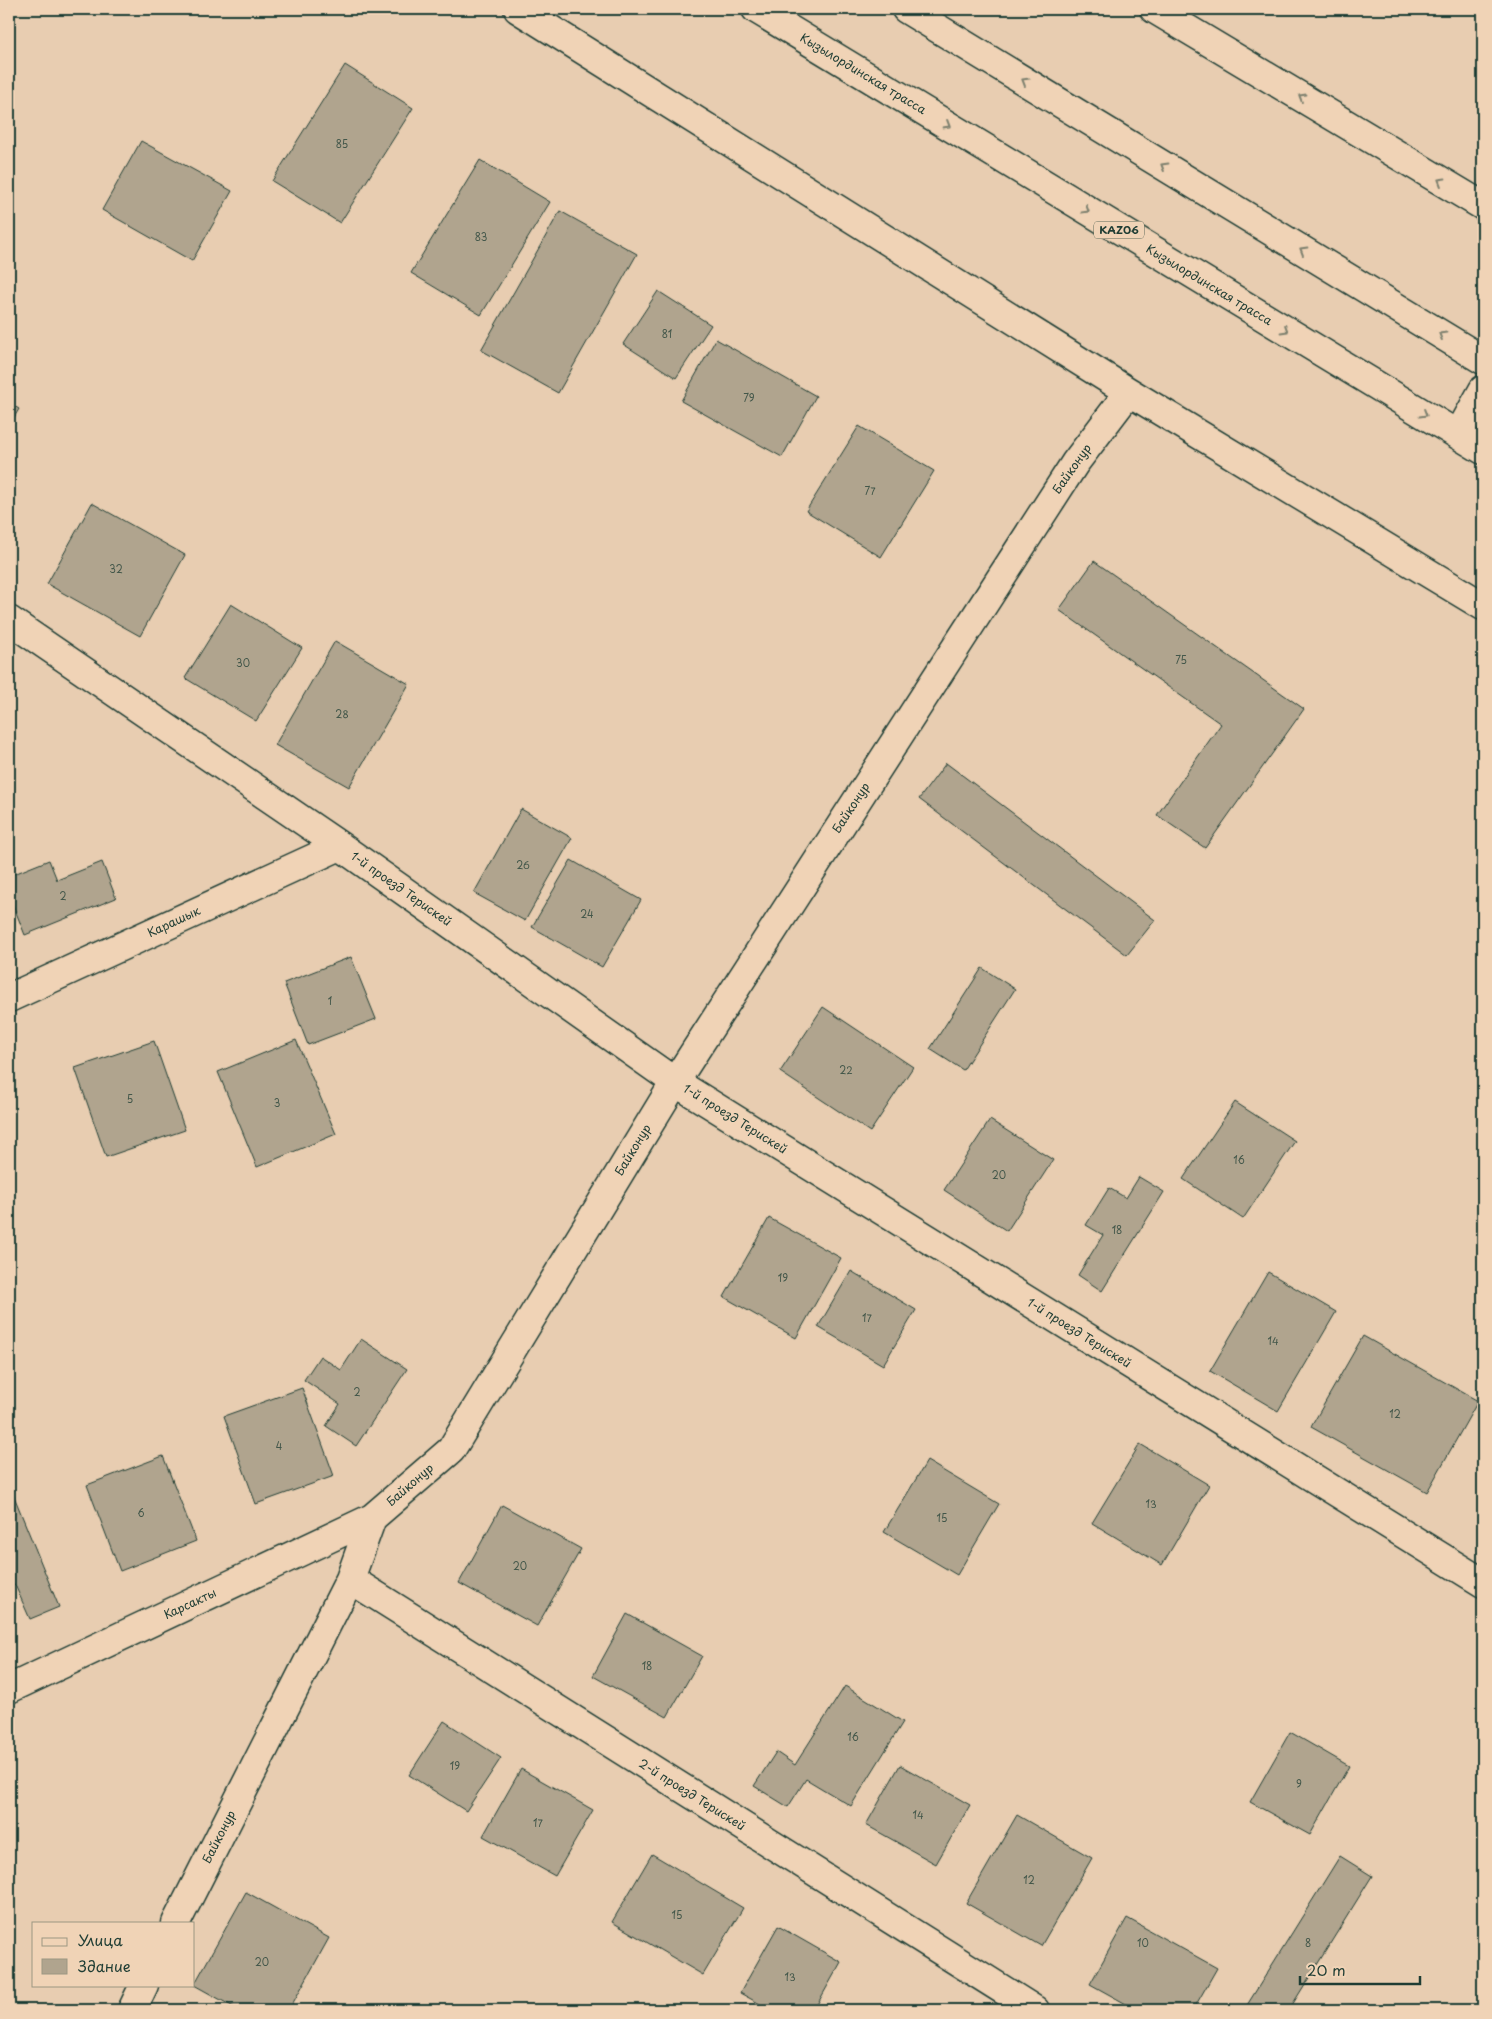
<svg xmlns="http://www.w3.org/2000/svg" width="1492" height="2019" font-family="'Playpen Sans',sans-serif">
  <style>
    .building { fill: #b0a48e; stroke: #1f3d34 }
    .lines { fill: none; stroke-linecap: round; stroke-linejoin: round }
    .street-casing { stroke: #1f3d34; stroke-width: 31 }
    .highway-casing { stroke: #1f3d34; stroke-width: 31 }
    .street { stroke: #f0d3b6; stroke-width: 28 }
    .highway { stroke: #f0d3b6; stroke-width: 28 }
    .oneway { stroke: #7d806e }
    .labels { text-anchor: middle; stroke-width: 4; stroke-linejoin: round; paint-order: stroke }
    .number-label { font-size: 10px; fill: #43574a }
    .shield { fill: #f0d3b6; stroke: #5e6a5b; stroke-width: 1 }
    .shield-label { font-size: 11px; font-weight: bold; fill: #1f3d34 }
    .street-label { font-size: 12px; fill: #1f3d34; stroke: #f0d3b6 }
  </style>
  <rect width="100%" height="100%" fill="#e8cdb1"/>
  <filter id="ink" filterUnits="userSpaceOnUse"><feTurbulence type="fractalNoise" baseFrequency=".02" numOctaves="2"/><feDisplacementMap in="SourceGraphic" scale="10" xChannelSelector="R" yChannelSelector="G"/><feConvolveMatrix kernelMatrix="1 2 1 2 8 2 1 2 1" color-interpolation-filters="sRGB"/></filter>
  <g filter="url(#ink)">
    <!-- building -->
    <path class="building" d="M345 65 413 108 340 223 272 181Z
      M141 141 232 191 192 261 102 210Z
      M480 160 550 202 481 315 411 273Z
      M560 211 637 254 558 393 481 350Z
      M658 291 711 325 676 378 623 344Z
      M716 339 816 396 782 457 681 401Z
      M9 403 19 409 9 426Z
      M859 426 934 471 881 557 806 511Z
      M92 503 185 555 140 636 47 584Z
      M1094 561 1304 709 1205 848 1157 815 1221 724 1059 610Z
      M231 604 302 648 256 721 185 678Z
      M335 641 409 684 349 787 275 745Z
      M946 763 1155 920 1127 955 919 799Z
      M521 809 572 838 525 921 474 893Z
      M49 860 57 880 102 862 116 898 25 935 9 895V876Z
      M571 860 641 900 602 967 532 927Z
      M351 957 376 1019 308 1045 284 983Z
      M982 968 1015 989 963 1070 930 1049Z
      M823 1007 913 1067 870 1132 780 1072Z
      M296 1040 336 1134 257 1167 218 1072Z
      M154 1041 185 1130 106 1157 75 1068Z
      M1235 1102 1295 1141 1243 1219 1183 1179Z
      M990 1120 1053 1160 1007 1231 944 1190Z
      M1139 1177 1164 1192 1102 1291 1078 1275 1103 1235 1086 1225 1109 1188 1126 1198Z
      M769 1218 841 1258 796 1338 724 1297Z
      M851 1271 916 1310 883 1365 818 1327Z
      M1268 1272 1336 1312 1278 1411 1210 1371Z
      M1363 1336 1478 1401 1427 1492 1311 1427Z
      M361 1339 407 1369 356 1446 326 1426 340 1404 304 1380 320 1356 341 1370Z
      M302 1388 334 1476 256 1504 224 1416Z
      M1140 1444 1209 1485 1162 1565 1092 1523Z
      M163 1456 196 1541 120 1571 87 1485Z
      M927 1461 999 1504 957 1575 884 1532Z
      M9 1484 59 1607 30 1619 15 1585 9 1587Z
      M502 1505 581 1549 537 1626 459 1583Z
      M627 1614 702 1656 667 1717 593 1676Z
      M845 1686 903 1722 851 1806 806 1779 788 1807 754 1786 776 1752 795 1765Z
      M444 1721 501 1758 466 1811 409 1775Z
      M1290 1732 1349 1766 1310 1835 1250 1802Z
      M900 1765 970 1805 936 1864 866 1825Z
      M521 1769 593 1810 555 1876 483 1836Z
      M1017 1815 1092 1858 1041 1946 966 1903Z
      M652 1854 743 1908 703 1975 612 1922Z
      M1340 1856 1372 1876 1289 2010H1244Z
      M246 1892 329 1938 289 2010H239L194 1985Z
      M1127 1918 1217 1968 1193 2010H1137L1090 1984Z
      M778 1926 841 1962 814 2010H771L740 1993Z"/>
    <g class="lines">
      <defs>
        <path id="street" d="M518 9 1129 392 1483 606
          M9 620 340 846 675 1082 1483 1583
          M9 998 340 846
          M350 1579 1035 2010
          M9 1689 372 1518
          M176 1923 350 1579 372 1518 451 1450 675 1082 1075 463 1129 392
          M132 2010 144 1985"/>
        <path id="highway" d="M756 9 1483 450
          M906 9 1483 360
          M1154 9 1483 206
          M1458 435 1483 390"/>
      </defs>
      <!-- street casing -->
      <use href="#street" class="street-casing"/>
      <!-- highway casing -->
      <use href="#highway" class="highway-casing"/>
      <!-- street -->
      <use href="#street" class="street"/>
      <!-- highway -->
      <use href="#highway" class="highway"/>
    </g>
    <!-- one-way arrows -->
    <defs><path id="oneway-chevron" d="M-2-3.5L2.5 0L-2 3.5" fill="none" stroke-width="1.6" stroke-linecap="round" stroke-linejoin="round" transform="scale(1.25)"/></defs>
    <g class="oneway">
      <use href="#oneway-chevron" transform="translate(1025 81) rotate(-149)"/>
      <use href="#oneway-chevron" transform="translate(1302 97) rotate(-149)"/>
      <use href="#oneway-chevron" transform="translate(947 125) rotate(31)"/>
      <use href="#oneway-chevron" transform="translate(1164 166) rotate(-149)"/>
      <use href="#oneway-chevron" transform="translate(1441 181) rotate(-149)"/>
      <use href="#oneway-chevron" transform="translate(1086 210) rotate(31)"/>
      <use href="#oneway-chevron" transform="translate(1303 250) rotate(-149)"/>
      <use href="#oneway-chevron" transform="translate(1285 330) rotate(31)"/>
      <use href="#oneway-chevron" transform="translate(1442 335) rotate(-149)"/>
      <use href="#oneway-chevron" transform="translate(1424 414) rotate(31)"/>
    </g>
  </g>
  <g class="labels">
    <!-- number labels -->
    <g class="number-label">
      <text x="342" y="148">85</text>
      <text x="481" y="241">83</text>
      <text x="667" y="338">81</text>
      <text x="749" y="402">79</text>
      <text x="870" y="495">77</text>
      <text x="116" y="573">32</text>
      <text x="1181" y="664">75</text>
      <text x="243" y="667">30</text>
      <text x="342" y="718">28</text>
      <text x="523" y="869">26</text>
      <text x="63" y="900">2</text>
      <text x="587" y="918">24</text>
      <text x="330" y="1005">1</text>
      <text x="846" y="1074">22</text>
      <text x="130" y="1103">5</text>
      <text x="277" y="1107">3</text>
      <text x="1239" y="1164">16</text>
      <text x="999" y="1179">20</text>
      <text x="1117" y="1234">18</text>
      <text x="783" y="1282">19</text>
      <text x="867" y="1322">17</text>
      <text x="1273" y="1345">14</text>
      <text x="357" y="1396">2</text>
      <text x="1395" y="1418">12</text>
      <text x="279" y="1450">4</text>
      <text x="1151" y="1508">13</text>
      <text x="141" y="1517">6</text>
      <text x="942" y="1522">15</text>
      <text x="520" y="1570">20</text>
      <text x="647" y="1670">18</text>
      <text x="853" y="1741">16</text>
      <text x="455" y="1770">19</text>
      <text x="1299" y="1788">9</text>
      <text x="918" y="1819">14</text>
      <text x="538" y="1827">17</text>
      <text x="1029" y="1884">12</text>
      <text x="677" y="1919">15</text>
      <text x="1143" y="1947">10</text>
      <text x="1308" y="1947">8</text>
      <text x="262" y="1966">20</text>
      <text x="790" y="1981">13</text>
    </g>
    <!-- shield labels -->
    <rect class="shield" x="1094" y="221.5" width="50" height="17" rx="4"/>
    <g class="shield-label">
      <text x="1119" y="234">KАZ06</text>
    </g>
    <!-- street labels -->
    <g class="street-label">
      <text transform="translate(863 74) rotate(31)" y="4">Кызылординская трасса</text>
      <text transform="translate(1209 285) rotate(31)" y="4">Кызылординская трасса</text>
      <text transform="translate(1072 469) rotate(-55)" y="4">Байконур</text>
      <text transform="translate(851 808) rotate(-57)" y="4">Байконур</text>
      <text transform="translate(401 889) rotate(35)" y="4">1-й проезд Терискей</text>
      <text transform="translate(174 922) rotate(-25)" y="4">Карашык</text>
      <text transform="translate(735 1119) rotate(32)" y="4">1-й проезд Терискей</text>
      <text transform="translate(633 1150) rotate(-59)" y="4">Байконур</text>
      <text transform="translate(1079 1333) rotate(32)" y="4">1-й проезд Терискей</text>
      <text transform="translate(410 1485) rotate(-41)" y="4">Байконур</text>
      <text transform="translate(190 1604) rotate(-25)" y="4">Карсакты</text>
      <text transform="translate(692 1795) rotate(32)" y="4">2-й проезд Терискей</text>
      <text transform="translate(219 1837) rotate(-63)" y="4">Байконур</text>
    </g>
  </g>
  <!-- margin -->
  <rect width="1492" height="2019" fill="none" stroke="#f0d3b6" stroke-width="30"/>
  <rect x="15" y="15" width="1462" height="1989" fill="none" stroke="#1f3d34" stroke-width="2" filter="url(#ink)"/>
  <!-- legend -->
  <rect x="32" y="1922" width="162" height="65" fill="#f0d3b6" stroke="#9c9782"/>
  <rect x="42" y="1938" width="25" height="8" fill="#f0d3b6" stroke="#9c9782"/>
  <text x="78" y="1946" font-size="15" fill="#1f3d34">Улица</text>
  <rect x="42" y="1959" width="25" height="15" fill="#b0a48e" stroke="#9c9782"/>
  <text x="78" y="1972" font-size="15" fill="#1f3d34">Здание</text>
  <!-- scale -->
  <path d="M1300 1976v8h120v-8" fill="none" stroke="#1f3d34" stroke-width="2.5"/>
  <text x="1307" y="1976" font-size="15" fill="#1f3d34" stroke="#f0d3b6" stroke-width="4" paint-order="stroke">20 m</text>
</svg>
